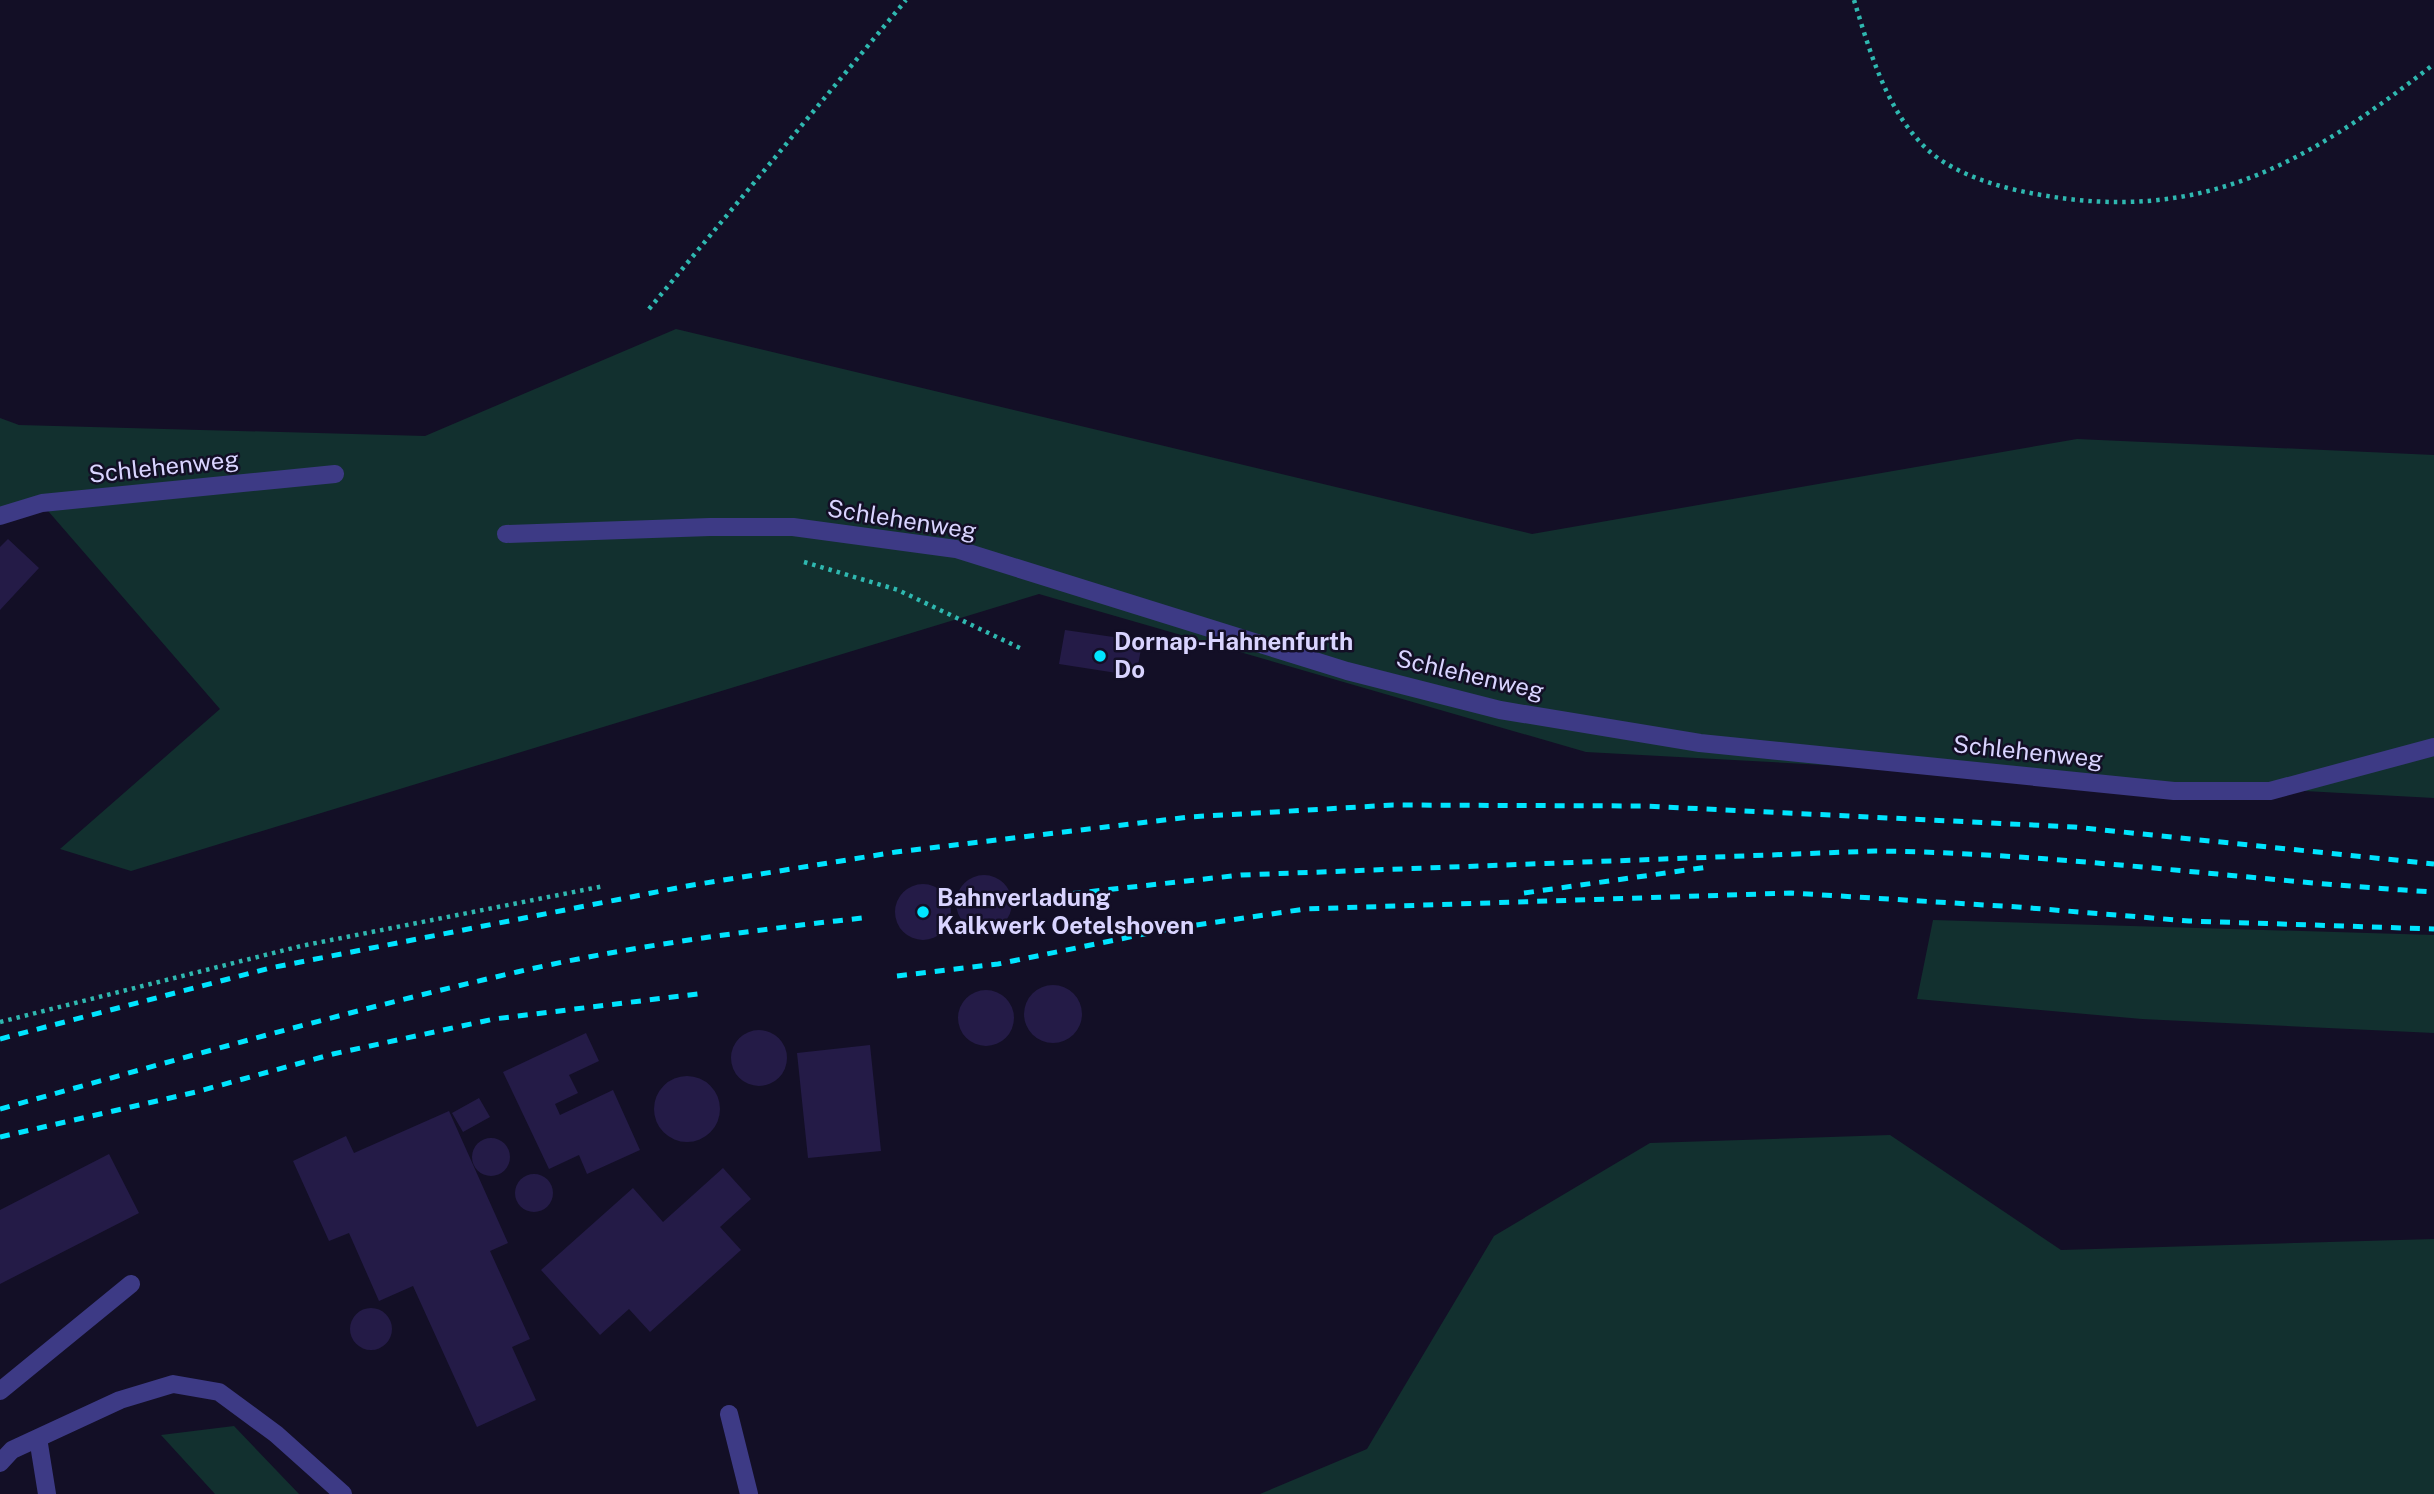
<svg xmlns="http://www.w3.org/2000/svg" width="2434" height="1494" font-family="'Public Sans',sans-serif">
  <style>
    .green { fill: #12302f }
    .building { fill: #241b47 }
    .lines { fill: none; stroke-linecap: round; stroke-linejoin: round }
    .path { stroke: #2fb8b0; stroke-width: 4.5; stroke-dasharray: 3.5 5; stroke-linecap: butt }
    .service { stroke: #3d3a85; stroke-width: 18 }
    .rail { stroke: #00e5ff; stroke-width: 5; stroke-dasharray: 10 9; stroke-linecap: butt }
    .poi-dot { fill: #00e5ff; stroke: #130f26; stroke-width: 2.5 }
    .labels { text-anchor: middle; stroke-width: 5; stroke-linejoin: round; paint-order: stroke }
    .street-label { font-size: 24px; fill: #d9d4ff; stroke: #130f26 }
    .poi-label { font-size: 24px; font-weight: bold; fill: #d9d4ff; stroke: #130f26; text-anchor: start }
  </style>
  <rect width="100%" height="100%" fill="#130f26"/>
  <!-- green -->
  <path class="green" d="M676 329 1532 534 2077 439 2434 455V798L1586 752 1039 594 131 871 60 849 220 709 42 504 0 517V418L19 425 425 436Z
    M1933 920 2434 935V1033L2142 1019 1917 999Z
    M1890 1135 2061 1250 2434 1239V1494H1260L1367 1449 1494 1236 1650 1143Z
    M234 1426 299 1494H215L161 1435Z"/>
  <!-- building -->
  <path class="building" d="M8 539 39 568 0 610V547Z
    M1065 630 1134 640V647L1141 649 1136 676 1059 664Z
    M956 903a28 28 0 1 1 56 0a28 28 0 1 1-56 0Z
    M895 912a28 28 0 1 1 56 0a28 28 0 1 1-56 0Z
    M1024 1014a29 29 0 1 1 58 0a29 29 0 1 1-58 0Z
    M958 1018a28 28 0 1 1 56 0a28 28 0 1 1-56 0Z
    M731 1058a28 28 0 1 1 56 0a28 28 0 1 1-56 0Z
    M586 1033 599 1061 569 1075 578 1093 555 1104 560 1115 613 1090 640 1150 587 1174 579 1155 549 1169 503 1072Z
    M870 1045 881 1151 808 1158 797 1053Z
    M654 1109a33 33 0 1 1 66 0a33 33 0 1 1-66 0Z
    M479 1098 490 1117 463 1132 452 1113Z
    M449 1111 508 1243 490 1251 530 1339 512 1347 536 1400 477 1427 413 1286 379 1301 349 1233 329 1241 293 1161 346 1136 354 1153Z
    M472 1157a19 19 0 1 1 38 0a19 19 0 1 1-38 0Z
    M109 1154 139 1213 0 1284V1210Z
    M723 1168 751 1199 720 1227 741 1250 650 1332 629 1309 600 1335 541 1270 633 1188 663 1222Z
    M515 1193a19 19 0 1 1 38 0a19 19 0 1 1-38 0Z
    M350 1329a21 21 0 1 1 42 0a21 21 0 1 1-42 0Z"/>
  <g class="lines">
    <!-- path -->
    <path class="path" d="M1854 0C1870 52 1887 113 1929 151 1956 175 2001 188 2036 194 2203 225 2307 163 2434 64
      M649 309 906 0
      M804 562 898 590 1020 648
      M0 1022 301 946 604 886"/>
    <!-- service -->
    <path class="service" d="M0 516 42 503 335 474
      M506 534 710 527H793L956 549 1347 671 1500 710 1700 743 2174 791H2270L2434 747
      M0 1391 131 1284
      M729 1414 749 1494
      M38 1438 47 1494
      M0 1463 12 1450 120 1400 173 1384 219 1392 276 1434 343 1494"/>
    <!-- rail -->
    <path class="rail" d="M1524 893 1708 867
      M1014 900 1241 875 1875 851C2062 853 2247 881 2434 892
      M897 976 998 964 1169 929 1305 909 1791 893 2018 907 2189 921 2434 929
      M0 1039 270 968 687 886 896 852 1189 817 1393 805 1644 806 2074 827 2434 864
      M0 1109C172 1061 343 1012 517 972 630 946 746 931 862 918
      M0 1137 196 1092 333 1054 494 1019 705 993"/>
  </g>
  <!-- markers -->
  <g class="poi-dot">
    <circle cx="1100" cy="656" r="7"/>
    <circle cx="923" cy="912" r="7"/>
  </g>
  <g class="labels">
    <!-- street labels -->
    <g class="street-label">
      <text transform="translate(164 467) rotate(-6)" y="8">Schlehenweg</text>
      <text transform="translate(902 520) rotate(9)" y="8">Schlehenweg</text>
      <text transform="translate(1470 675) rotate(13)" y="8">Schlehenweg</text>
      <text transform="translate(2028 752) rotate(6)" y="8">Schlehenweg</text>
    </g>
    <!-- poi labels -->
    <g class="poi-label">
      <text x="1114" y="650">Dornap-Hahnenfurth<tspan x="1114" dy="28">Do</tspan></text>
      <text x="937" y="906">Bahnverladung<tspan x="937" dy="28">Kalkwerk Oetelshoven</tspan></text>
    </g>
  </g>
</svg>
